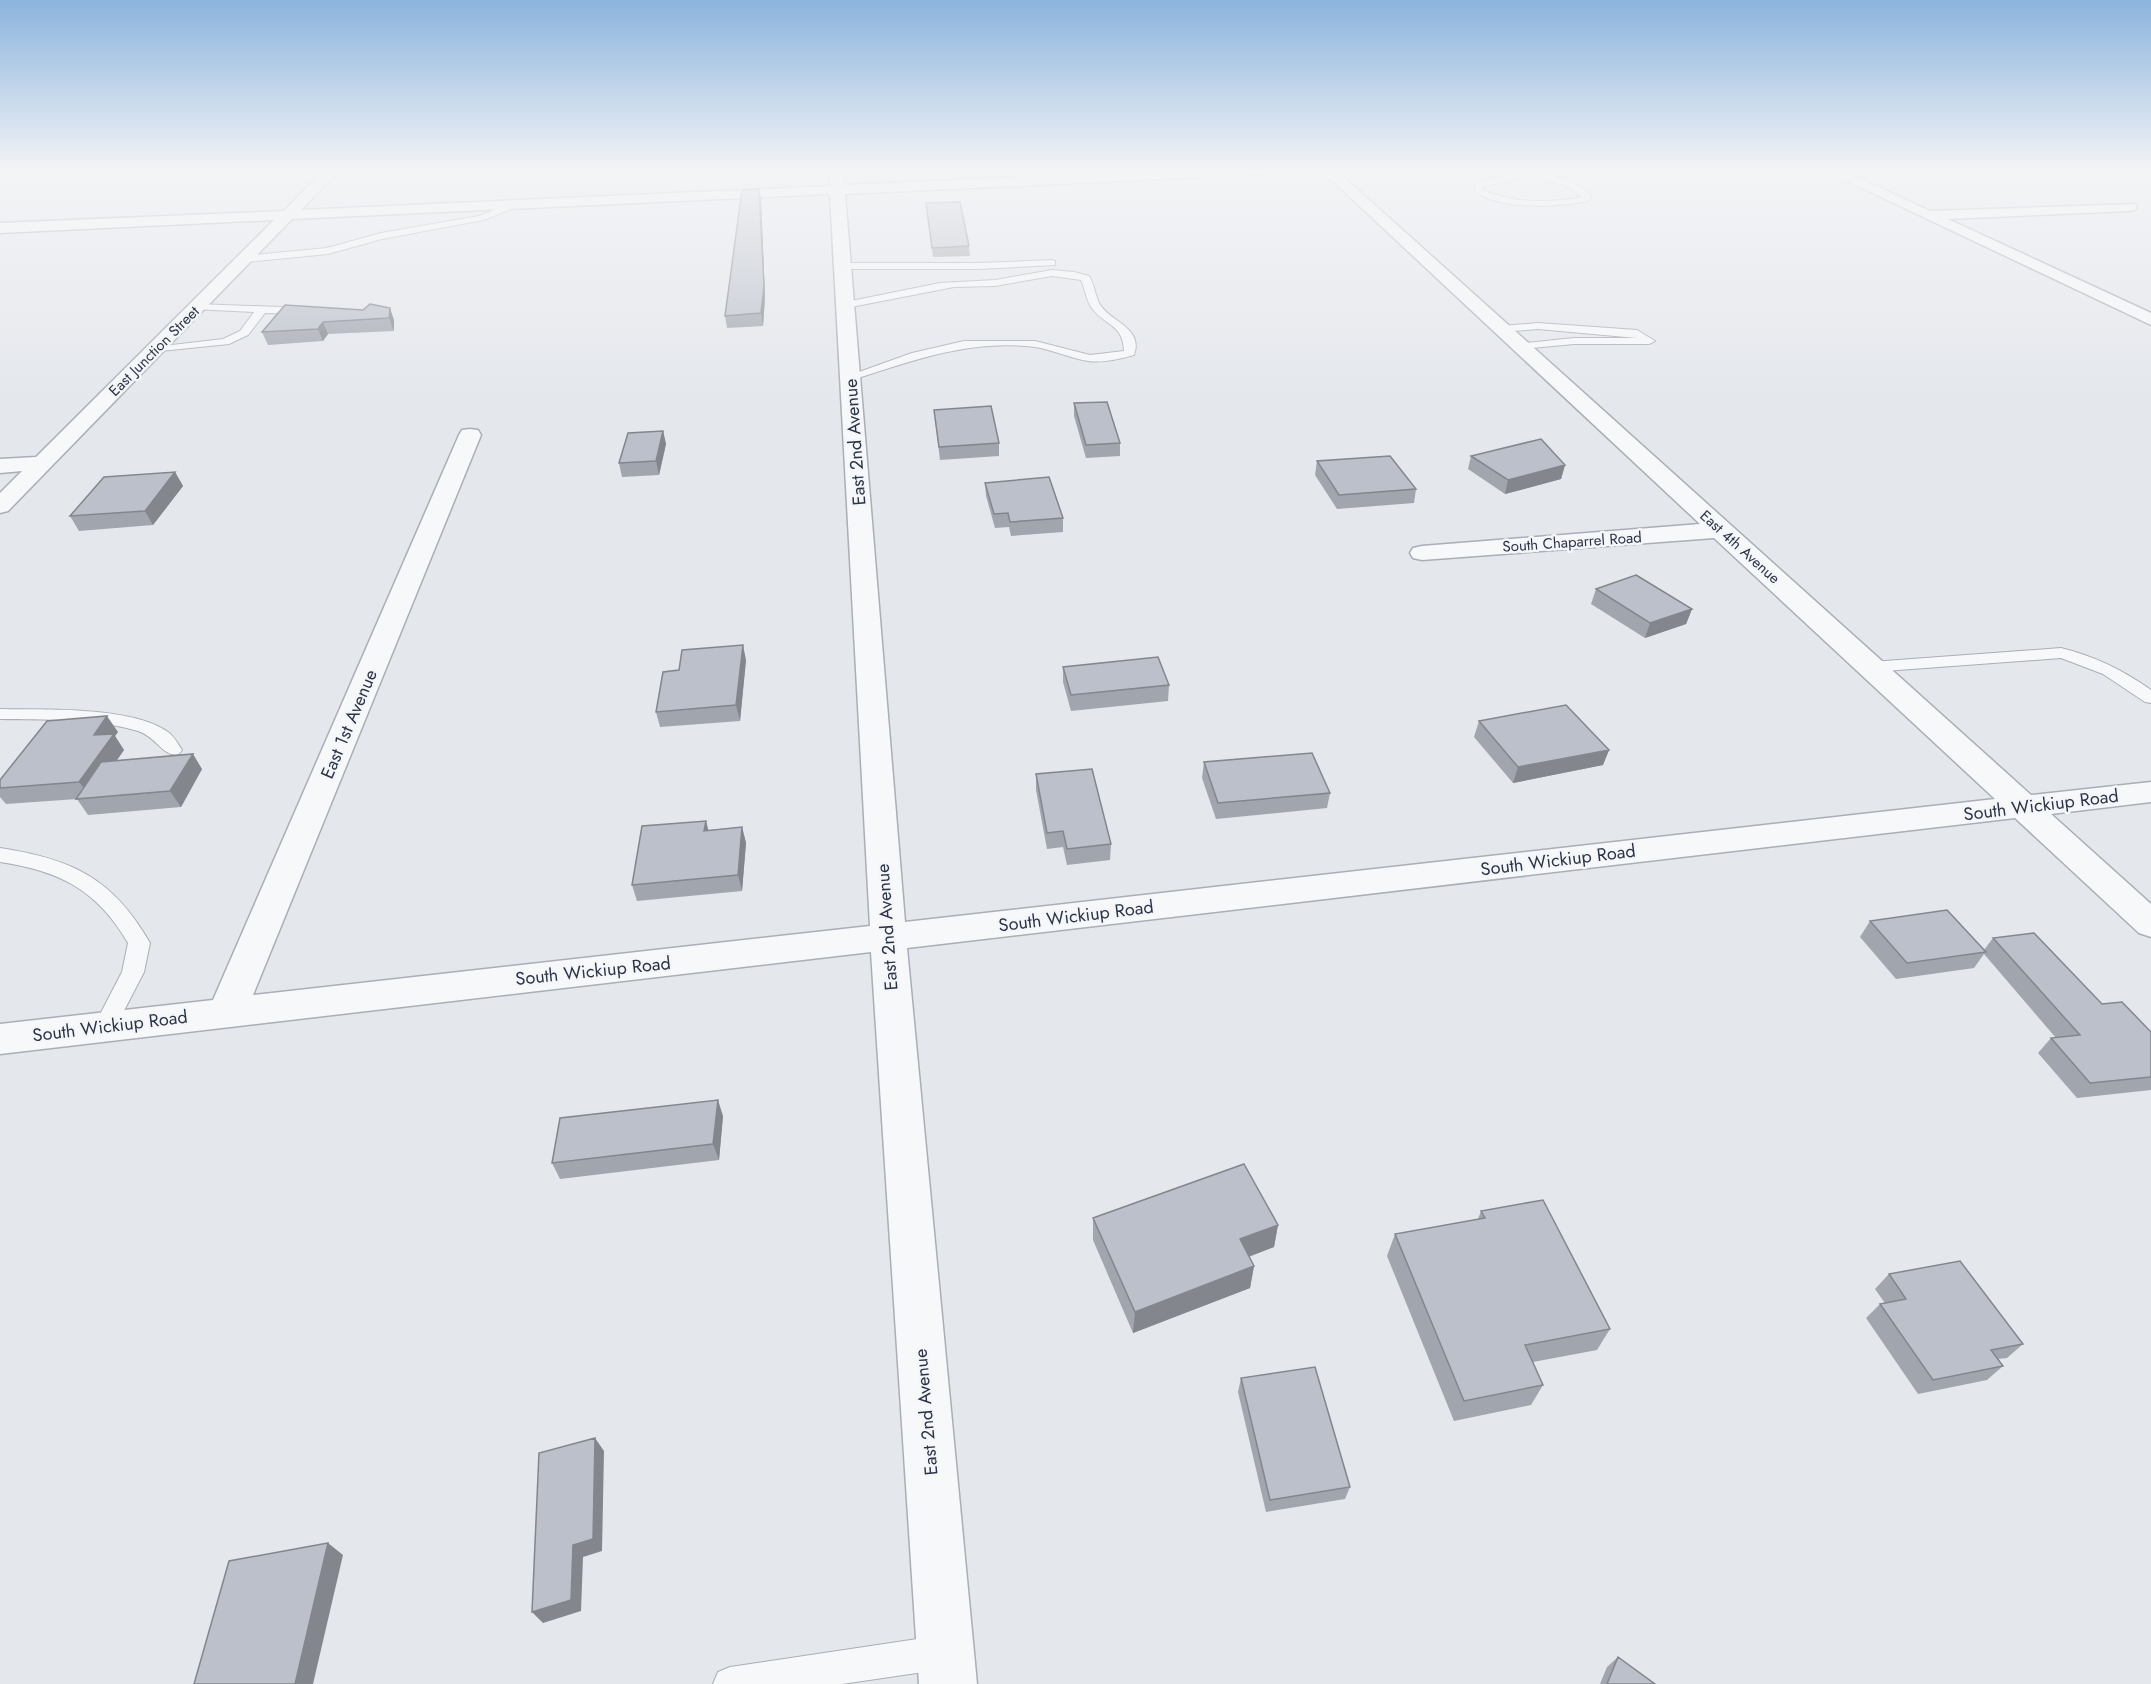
<svg xmlns="http://www.w3.org/2000/svg" width="2151" height="1684" font-family="Jost,sans-serif">
  <style>
    .lines { fill: none; stroke-linecap: round; stroke-linejoin: round }
    .service-casing { stroke: #a9aeb7; stroke-width: 2 }
    .minor-casing { stroke: #a9aeb7; stroke-width: 3 }
    .service { fill: #f7f8fa; fill-rule: evenodd }
    .minor { fill: #f7f8fa; fill-rule: evenodd }
    .wall { fill: #a1a5ae }
    .shaded-wall { fill: #83868d }
    .building { fill: #bbc0ca; stroke: #83868d; stroke-width: 1.5 }
    .labels { text-anchor: middle; stroke-width: 5; stroke-linejoin: round; paint-order: stroke }
    .far-street-label { font-size: 15px; fill: #2b3445; stroke: #f4f6f9 }
    .street-label { font-size: 18px; fill: #2b3445; stroke: #f4f6f9 }
  </style>
  <rect width="100%" height="100%" fill="#e4e7ec"/>
  <g class="lines">
    <defs>
      <path id="service" d="M1520 170C1541 170 1576 180 1591 196L1588 201C1558 207 1498 211 1474 190L1475 183 1522 172ZM1530 176 1567 186 1582 197C1551 203 1511 204 1482 189V187Z
        M513 202 516 203V207L484 220 382 239 328 254 245 262 240 259 245 256 327 248 381 233 479 216Z
        M1052 260 1055 261V265L979 269H842L837 266 842 263H979Z
        M1052 270 1074 272 1089 276C1094 284 1095 294 1099 303 1109 322 1144 327 1134 355 1120 359 1103 363 1088 361 1070 358 1053 350 1035 347 972 339 914 360 855 379H847L845 377 912 353 964 341H1035L1090 355 1124 351C1123 323 1104 326 1091 307 1086 299 1085 289 1081 280L1052 276 995 286 954 287 846 308 841 305 846 302 940 283 995 280Z
        M197 304 308 308 313 311 308 314 265 313 248 335 229 344 151 352 149 350 155 347 223 339 240 331 254 312 193 309V305Z
        M1538 323 1637 330 1655 341 1649 344H1574L1520 349 1516 348V344L1574 338H1637L1538 329 1501 332 1496 329 1501 326Z
        M2061 648C2094 656 2123 670 2151 690V703L2145 702 2103 674 2061 658 1871 672 1863 667 1871 662Z
        M0 709C44 710 132 706 168 732 174 736 178 744 182 750L179 754C163 758 157 737 138 731 94 718 45 720 0 719Z
        M0 848C72 859 113 878 150 943L144 972 113 1032 105 1035 97 1032 94 1026 122 972 128 943C97 890 60 871 0 862Z
        M944 1635 956 1640 961 1652 956 1664 944 1669 842 1684H713L718 1672 730 1667Z"/>
      <path id="minor" d="M324 170H339L301 210 830 186 829 170H843L844 185 1176 170H1276L1269 174 845 194 905 922 1995 799 1714 538 1422 560 1413 558 1410 553 1413 548 1422 546 1700 524 1321 170H1336L2031 795 2151 782V802L2051 814 2151 904V937L2139 933 2015 818 907 948 977 1684H919L871 952 0 1054V1024L213 1000 459 435 462 430 470 429 478 430 481 435 253 995 870 926 830 194 292 219 8 511 0 513V493L22 471 0 473V459L36 457 274 220 0 233V223L284 211Z
        M1824 170H1842L1930 211 2135 204 2137 207 2135 210 2130 211 1948 219 2151 313V325Z"/>
    </defs>
    <!-- service casing -->
    <use href="#service" class="service-casing"/>
    <!-- minor casing -->
    <use href="#minor" class="minor-casing"/>
    <!-- service -->
    <use href="#service" class="service"/>
    <!-- minor -->
    <use href="#minor" class="minor"/>
  </g>
  <!-- wall -->
  <path class="wall" d="M759 189 761 199 765 297 763 326 727 328 725 316Z
    M926 203 969 246 970 256 933 257Z
    M363 310 394 320V331L328 334 323 341 268 345 262 332Z
    M1074 403 1120 443V456L1086 458 1074 416Z
    M934 410 999 443V456L940 460Z
    M663 431 666 444 659 475 622 477 619 463Z
    M1471 456 1565 465 1561 479 1505 494 1468 469Z
    M1317 461 1416 489 1414 503 1337 509 1315 475Z
    M175 472 183 486 153 525 79 531 70 516Z
    M985 483 1063 518V532L1011 536 1009 527 995 528 986 496Z
    M1596 589 1692 609 1686 624 1645 638 1591 604Z
    M746 660 740 721 660 727 656 712Z
    M1063 667 1169 685 1168 701 1071 711 1063 682Z
    M1479 721 1609 750 1603 765 1513 783 1474 737Z
    M118 732 115 736 124 750 117 760 202 769 181 807 88 815 77 799 6 804 0 797V780Z
    M1204 762 1330 793 1327 808 1216 819 1202 778Z
    M1036 774 1111 844 1110 860 1067 865 1063 847 1047 849 1036 790Z
    M742 827 746 843 742 891 637 901 632 885 708 830Z
    M1870 921 1984 950 1993 938 2102 1004 2151 1032V1090L2077 1098 2038 1053 2051 1038H2056L1984 954 1974 968 1896 979 1860 937Z
    M723 1116 719 1160 560 1179 552 1163Z
    M1481 1211 1610 1329 1597 1350 1533 1362 1543 1385 1531 1405 1454 1421 1387 1256 1395 1234 1478 1219Z
    M1093 1218 1278 1225 1274 1247 1249 1257 1254 1266 1250 1288 1133 1333 1093 1240Z
    M1889 1274 2023 1344 2007 1358 1998 1359 2003 1366 1987 1380 1918 1394 1866 1318 1880 1304 1885 1303 1875 1289Z
    M1241 1378 1350 1487 1345 1499 1266 1512 1238 1392Z
    M1618 1657 1655 1684H1600L1607 1667Z"/>
  <!-- shaded-wall -->
  <path class="shaded-wall" d="M759 189 761 199 765 297 763 326 761 313Z
    M390 308 394 320V331L389 318Z
    M323 322 328 334 323 341 318 329Z
    M663 431 666 444 659 475 656 461Z
    M1565 465 1561 479 1505 494 1508 480Z
    M175 472 183 486 153 525 145 511Z
    M1692 609 1686 624 1645 638 1650 623Z
    M743 645 746 660 740 721 736 705Z
    M107 716 118 732 115 736 124 750 91 797 79 782 94 735Z
    M1609 750 1603 765 1513 783 1518 767Z
    M193 754 202 769 181 807 170 791Z
    M706 821 710 836 704 831Z
    M742 827 746 843 742 891 738 875Z
    M718 1100 723 1116 719 1160 713 1144Z
    M1278 1225 1274 1247 1236 1261 1240 1239Z
    M1254 1266 1250 1288 1133 1333 1135 1312Z
    M595 1438 604 1451 602 1551 583 1557 581 1611 543 1623 532 1612 573 1545Z
    M328 1543 343 1555 313 1684H295Z"/>
  <!-- building -->
  <path class="building" d="M759 189 764 286 761 313 725 316 742 190Z
    M960 202 969 246 932 248 926 203Z
    M370 304 390 308 389 318 323 322 318 329 262 332 285 305 363 310Z
    M1107 402 1120 443 1086 445 1074 403Z
    M991 406 999 443 939 447 934 410Z
    M663 431 656 461 619 463 628 433Z
    M1541 439 1565 465 1508 480 1471 456Z
    M1390 456 1416 489 1339 495 1317 461Z
    M175 472 145 511 70 516 104 477Z
    M1049 477 1063 518 1010 522 1008 513 994 514 985 483Z
    M1636 575 1692 609 1650 623 1596 589Z
    M743 645 736 705 656 712 663 672 679 670 682 650Z
    M1158 657 1169 685 1071 695 1063 667Z
    M1566 705 1609 750 1518 767 1479 721Z
    M107 716 94 735 114 734 79 782 0 788V780L47 721Z
    M1312 753 1330 793 1218 803 1204 762Z
    M193 754 170 791 76 799 101 762Z
    M1092 769 1111 844 1067 849 1063 831 1047 833 1036 774Z
    M706 821 704 831 742 827 738 875 632 885 642 826Z
    M1947 910 1986 952 1907 963 1870 921Z
    M2034 933 2102 1004 2122 1002 2151 1032V1077L2090 1083 2051 1038 2080 1035 1993 938Z
    M718 1100 713 1144 552 1163 560 1118Z
    M1244 1164 1278 1225 1240 1239 1254 1266 1135 1312 1093 1218Z
    M1543 1200 1610 1329 1525 1345 1543 1385 1464 1401 1395 1234 1485 1218 1481 1211Z
    M1960 1261 2023 1344 1991 1350 2003 1366 1933 1380 1880 1304 1906 1299 1889 1274Z
    M1315 1367 1350 1487 1270 1500 1241 1378Z
    M595 1438 593 1539 573 1545 571 1600 532 1612 539 1453Z
    M328 1543 295 1684H194L229 1561Z
    M1618 1657 1655 1684H1607Z"/>
  <!-- sky -->
  <linearGradient id="sky" x2="0" y2="1"><stop stop-color="#8bb4dd"/><stop offset="0.42" stop-color="#f3f4f6"/><stop offset="1" stop-color="#f3f4f6" stop-opacity="0"/></linearGradient>
  <rect width="2151" height="406" fill="url(#sky)"/>
  <g class="labels">
    <!-- far-street labels -->
    <g class="far-street-label">
      <text transform="translate(154 351) rotate(-45)" y="5">East Junction Street</text>
      <text transform="translate(1572 542) rotate(-4)" y="5">South Chaparrel Road</text>
      <text transform="translate(1740 547) rotate(42)" y="5">East 4th Avenue</text>
    </g>
    <!-- street labels -->
    <g class="street-label">
      <text transform="translate(855 442) rotate(-94)" y="6">East 2nd Avenue</text>
      <text transform="translate(349 724) rotate(-67)" y="6">East 1st Avenue</text>
      <text transform="translate(2041 805) rotate(-7)" y="6">South Wickiup Road</text>
      <text transform="translate(1558 860) rotate(-7)" y="6">South Wickiup Road</text>
      <text transform="translate(1076 916) rotate(-7)" y="6">South Wickiup Road</text>
      <text transform="translate(887 927) rotate(-94)" y="6">East 2nd Avenue</text>
      <text transform="translate(593 971) rotate(-6)" y="6">South Wickiup Road</text>
      <text transform="translate(110 1026) rotate(-7)" y="6">South Wickiup Road</text>
      <text transform="translate(926 1412) rotate(-95)" y="6">East 2nd Avenue</text>
    </g>
  </g>
</svg>
